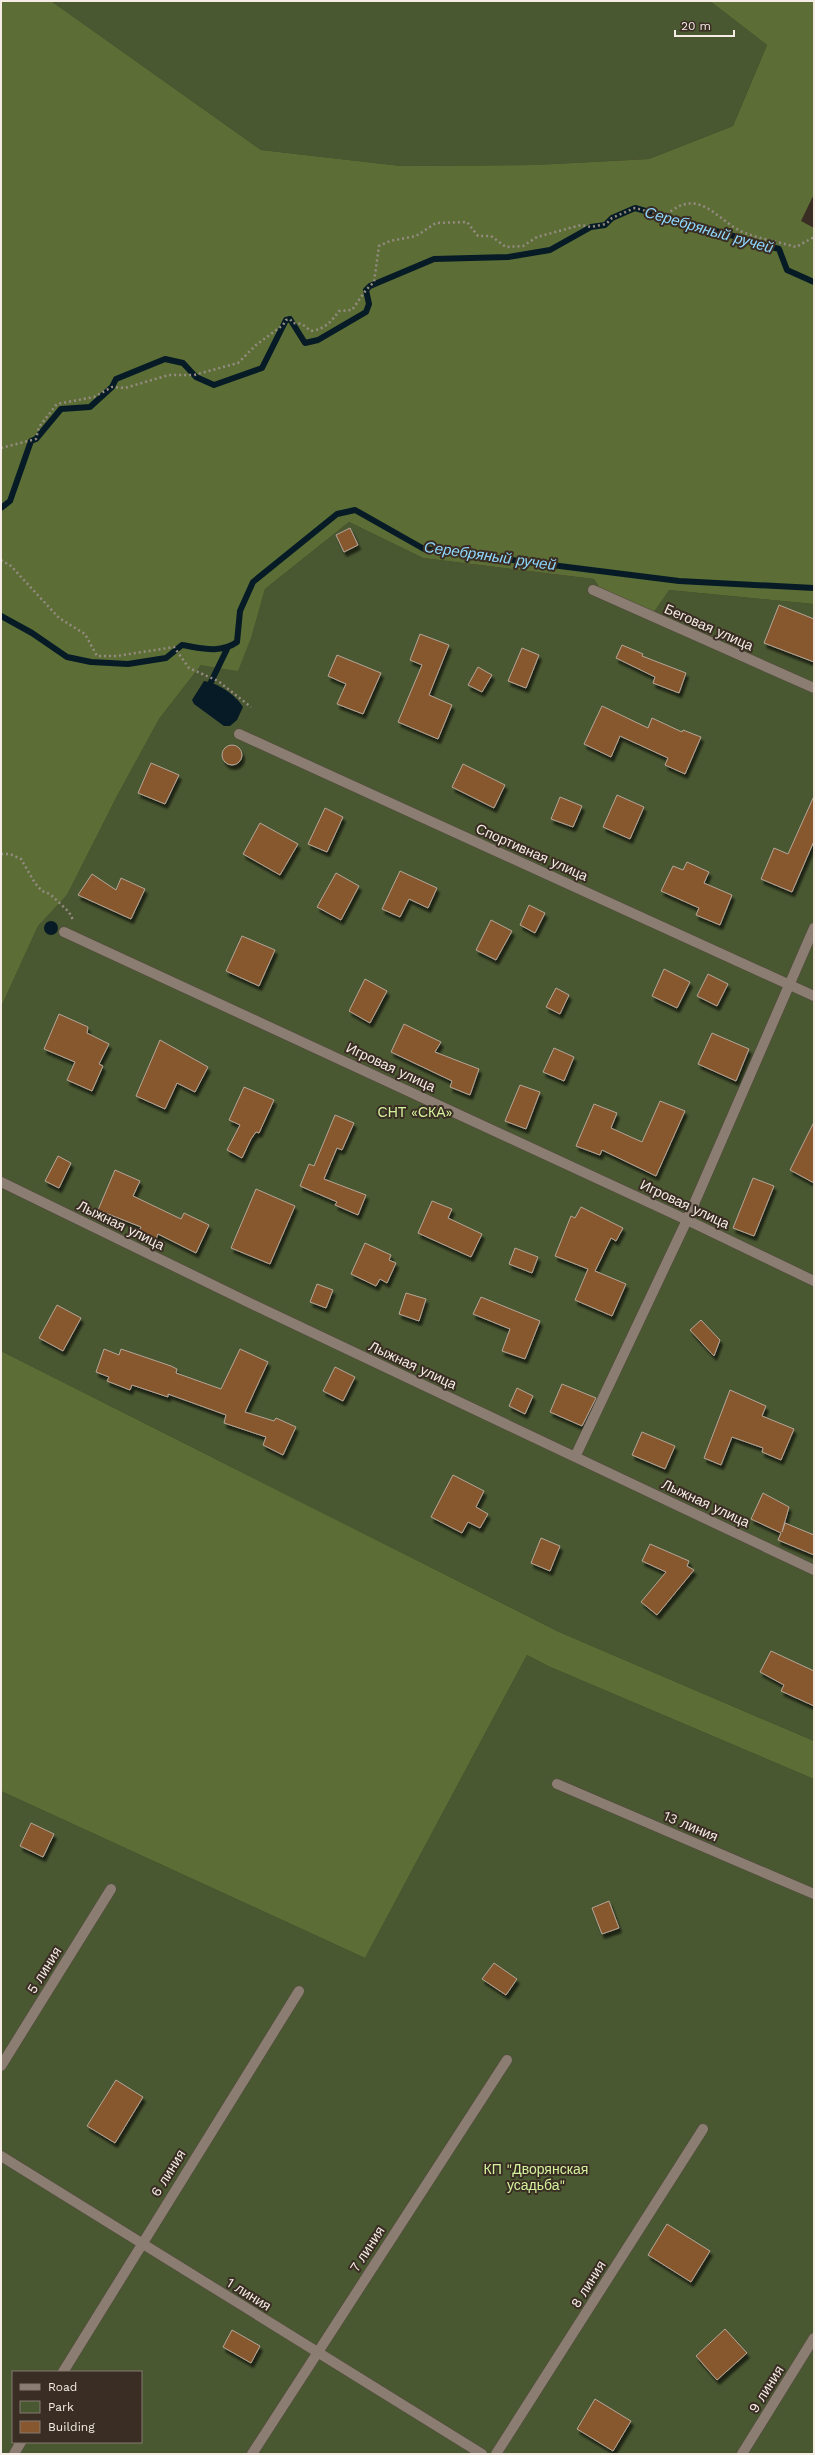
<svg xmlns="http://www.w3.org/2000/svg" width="815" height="2455" font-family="'Work Sans',sans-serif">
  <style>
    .green { fill: #4a5832; fill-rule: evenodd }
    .forest { fill: #5c6e36 }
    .water { fill: #061b25 }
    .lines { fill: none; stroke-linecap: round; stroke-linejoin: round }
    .stream { stroke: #061b25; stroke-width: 6 }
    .building { fill: #87582f; stroke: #b4a598; filter: url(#shadow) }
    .minor-casing { stroke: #544940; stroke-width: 11 }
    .path { stroke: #958b82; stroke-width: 2.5; stroke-dasharray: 2 3; stroke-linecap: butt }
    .minor { stroke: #8b7d71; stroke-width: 10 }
    .labels { text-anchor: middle; stroke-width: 4; stroke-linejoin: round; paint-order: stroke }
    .street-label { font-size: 14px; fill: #f4ece5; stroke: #3a2d23 }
    .park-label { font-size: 14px; fill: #d3f29d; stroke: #3a2d23 }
    .water-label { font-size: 15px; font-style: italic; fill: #8ed7fe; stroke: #3a2d23 }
  </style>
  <defs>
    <filter id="shadow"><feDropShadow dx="2.5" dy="4.5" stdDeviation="1" flood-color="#0009"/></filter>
  </defs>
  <rect width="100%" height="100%" fill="#3a2d23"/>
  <!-- green -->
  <path class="green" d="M51 1H710L767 45 733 126 649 159 535 165 401 166 261 150Z
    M349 522 423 558 594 579 604 595 669 590 814 604V1741L559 1632 1 1351V1007L38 926 67 895 117 796 159 719 201 665 252 635 265 589Z
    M527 1655 548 1666 814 1779V2454H1V1791L365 1958ZM13 2372H141V2442H13Z"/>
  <!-- forest -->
  <path class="forest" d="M1 1H51L261 150 401 166 535 165 649 159 733 126 767 45 710 1H814V194L801 221 814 228V604L669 590 650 617 604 595 594 579 423 558 349 522 265 589 252 635 238 671 201 665 159 719 117 796 67 895 38 926 1 1007Z
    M1 1351 559 1632 814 1741V1779L548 1666 527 1655 365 1958 1 1791Z"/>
  <!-- water -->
  <path class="water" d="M204 681C218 683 236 695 243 707L237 720 230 726H224L194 704 192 700Z
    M44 928a7 7 0 1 1 14 0a7 7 0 1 1-14 0Z"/>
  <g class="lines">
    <!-- stream -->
    <path class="stream" d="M1 508 10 501 31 441 36 439 61 409 90 407 112 387 116 379 165 359 183 363 196 377 214 385 262 368 286 320 290 319 305 343 318 340 366 312 369 304 366 290 370 286 434 259 508 257 550 250 591 227 605 225 612 218 635 208 779 249 787 270 814 282
      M1 616 32 633 67 657 91 662 128 664 166 658 182 645C201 648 220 654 237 642L240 611 253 582 337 514 355 510 424 549 679 581 814 588
      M211 682 227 649"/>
  </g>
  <!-- building -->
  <path class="building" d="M350 528 358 545 344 552 336 535Z
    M779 605 814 619V662L764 643Z
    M420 634 449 645 429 695 452 705 438 739 398 722 422 665 410 660Z
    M622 645 643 654 642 656 686 673 679 693 653 683 655 677 616 658Z
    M522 648 539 655 526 688 508 681Z
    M337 655 381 673 363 714 337 704 346 684 328 676Z
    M478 667 492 675 482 692 468 685Z
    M602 706 648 728 652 718 682 732 683 730 701 737 685 774 665 765 668 758 620 736 611 757 584 744Z
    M222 755a10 10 0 1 1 20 0a10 10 0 1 1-20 0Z
    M151 763 179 775 165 804 138 793Z
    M463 764 505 785 494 808 452 787Z
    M617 795 644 807 630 839 603 827Z
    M814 796V841L792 892 761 879 774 848 788 854Z
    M560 797 582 806 573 827 551 819Z
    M325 808 343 817 327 852 308 844Z
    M260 823 298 844 280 875 243 854Z
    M687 862 709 872 704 883 732 895 720 925 696 915 699 908 661 891 673 866 683 870Z
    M400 871 437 888 428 908 409 899 400 917 382 909Z
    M336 873 359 886 341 920 317 907Z
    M92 874 116 890 121 878 145 889 131 919 78 895Z
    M529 905 545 913 535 933 520 925Z
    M491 920 512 931 496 960 476 950Z
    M242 936 275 950 259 986 226 971Z
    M664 969 690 982 677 1008 652 996Z
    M708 974 728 984 717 1006 697 996Z
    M365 979 387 991 370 1023 349 1011Z
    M556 988 569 995 560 1014 546 1007Z
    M59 1014 88 1027 87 1033 109 1044 99 1064 103 1066 92 1091 67 1080 75 1062 44 1049Z
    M404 1024 441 1042 435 1052 479 1069 470 1095 450 1087 452 1081 391 1052Z
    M712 1033 749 1049 736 1081 698 1064Z
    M160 1040 208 1067 195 1092 177 1083 165 1109 136 1096Z
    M554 1048 574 1057 564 1081 543 1072Z
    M520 1085 540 1092 526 1129 505 1121Z
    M244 1087 274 1100 259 1133 256 1132 251 1139 242 1158 227 1150 240 1125 229 1120Z
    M660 1101 685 1111 656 1176 602 1150 600 1155 576 1146 594 1104 617 1113 611 1128 642 1142Z
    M335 1115 354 1123 342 1150 337 1148 324 1179 366 1195 358 1215 335 1205 337 1202 300 1186 309 1164 314 1166Z
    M814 1122V1183L790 1170Z
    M58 1156 71 1163 59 1188 45 1181Z
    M115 1170 140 1181 133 1196 181 1219 184 1213 209 1225 196 1253 158 1234 156 1239 139 1231 141 1227 98 1210Z
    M753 1178 774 1186 754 1236 733 1228Z
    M256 1189 295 1206 270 1264 231 1248Z
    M432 1201 452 1209 448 1218 482 1234 471 1257 418 1233Z
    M581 1207 623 1228 616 1241 611 1238 595 1271 626 1284 612 1316 575 1300 588 1269 555 1256 571 1216 575 1218Z
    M365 1243 391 1255 389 1260 396 1263 387 1283 380 1279 376 1286 351 1274Z
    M515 1248 538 1257 532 1273 509 1264Z
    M317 1284 333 1290 326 1308 310 1302Z
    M406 1293 426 1299 419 1321 399 1314Z
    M481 1297 540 1321 525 1359 502 1351 510 1329 473 1314Z
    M57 1305 81 1318 63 1351 39 1338Z
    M701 1320 720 1340 714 1356 690 1330Z
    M104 1349 119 1355 121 1349 171 1366 177 1369 176 1373 221 1389 240 1349 268 1362 245 1412 274 1421 276 1418 296 1427 283 1455 263 1445 266 1437 224 1423 226 1415 168 1394V1397L132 1385 130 1390 107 1381 109 1377 96 1372Z
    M335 1367 355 1377 343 1401 323 1391Z
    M562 1384 596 1398 582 1426 550 1412Z
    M517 1388 533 1396 525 1414 509 1406Z
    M730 1390 766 1406 762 1416 794 1429 781 1460 762 1452 763 1448 732 1437 721 1465 704 1458Z
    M642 1432 675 1446 665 1469 632 1455Z
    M453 1475 484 1491 476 1507 488 1514 480 1528 468 1522 462 1533 431 1517Z
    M763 1493 789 1507 782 1532 785 1523 814 1535V1555L778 1540 781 1533 751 1519Z
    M541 1538 560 1546 550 1571 531 1563Z
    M650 1544 689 1561 687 1566 694 1570 657 1615 641 1602 666 1572 642 1561Z
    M771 1651 814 1671V1706L781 1691 784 1685 760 1672Z
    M31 1823 54 1834 43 1857 20 1846Z
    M609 1901 619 1928 602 1934 592 1908Z
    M494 1963 517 1979 506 1995 482 1979Z
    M116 2080 143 2097 115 2143 87 2126Z
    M667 2224 710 2251 691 2282 648 2255Z
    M725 2329 747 2353 717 2380 696 2356Z
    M232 2330 260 2346 251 2363 223 2347Z
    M595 2399 631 2421 613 2451 577 2429Z"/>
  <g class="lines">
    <defs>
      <path id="minor" d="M593 590 814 688
        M239 734 814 996
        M64 932 687 1220 814 1281
        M1 1182 254 1305 814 1570
        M575 1457 687 1220 814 928
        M557 1784 814 1894
        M1 2066 111 1889
        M1 2156 482 2454
        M63 2372 299 1991
        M14 2454 21 2442
        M252 2454 507 2060
        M496 2454 703 2129
        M742 2454 814 2338"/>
    </defs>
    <!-- minor casing -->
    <use href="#minor" class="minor-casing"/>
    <!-- path -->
    <path class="path" d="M1 448 36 439 39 427 57 404 94 397 112 387 125 388 169 375H194L238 363 256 345 283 325 286 320 290 319 293 323 302 324 311 331C325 329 331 322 339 311L352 310 366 290 374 282 379 246 390 241 416 236 436 223 467 222 478 236H491L506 247 523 246 537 237 581 225 591 227 606 224 612 218 635 208 665 216C700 184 717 222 745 233 761 239 779 242 796 247L814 237
      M1 560 11 566 59 618 85 634 97 656H117L174 647 189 668 218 681 251 707
      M1 854H10L21 859 35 883 42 891 50 894 69 912 73 920"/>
    <!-- minor -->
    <use href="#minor" class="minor"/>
  </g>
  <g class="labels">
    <!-- street labels -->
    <g class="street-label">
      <text transform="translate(709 627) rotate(24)" y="5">Беговая улица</text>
      <text transform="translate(532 852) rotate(24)" y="5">Спортивная улица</text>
      <text transform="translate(391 1067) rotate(25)" y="5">Игровая улица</text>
      <text transform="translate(685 1204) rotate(25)" y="5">Игровая улица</text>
      <text transform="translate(121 1225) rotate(26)" y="5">Лыжная улица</text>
      <text transform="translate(413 1365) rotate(25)" y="5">Лыжная улица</text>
      <text transform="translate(706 1503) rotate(25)" y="5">Лыжная улица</text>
      <text transform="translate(691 1826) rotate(23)" y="5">13 линия</text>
      <text transform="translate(44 1970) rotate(-58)" y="5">5 линия</text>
      <text transform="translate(168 2173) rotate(-58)" y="5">6 линия</text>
      <text transform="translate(367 2249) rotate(-57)" y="5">7 линия</text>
      <text transform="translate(588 2284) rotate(-58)" y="5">8 линия</text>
      <text transform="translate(249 2294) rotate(32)" y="5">1 линия</text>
      <text transform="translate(766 2389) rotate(-58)" y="5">9 линия</text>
    </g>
    <!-- park labels -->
    <g class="park-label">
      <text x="415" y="1117">СНТ «СКА»</text>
      <text x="536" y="2174">КП "Дворянская<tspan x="536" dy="16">усадьба"</tspan></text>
    </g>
    <!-- water labels -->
    <g class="water-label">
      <text transform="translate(709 230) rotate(16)" y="5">Серебряный ручей</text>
      <text transform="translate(490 556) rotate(8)" y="5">Серебряный ручей</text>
    </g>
  </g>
  <!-- border -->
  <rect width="815" height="2455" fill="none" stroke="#f4ece5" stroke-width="4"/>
  <!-- legend -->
  <rect x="12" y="2371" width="130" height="72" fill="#3a2d23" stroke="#847971"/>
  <rect x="20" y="2384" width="20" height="6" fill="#8b7d71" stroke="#847971"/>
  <text x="48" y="2391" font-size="12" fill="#f4ece5">Road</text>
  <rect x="20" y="2401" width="20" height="12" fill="#4a5832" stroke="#847971"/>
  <text x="48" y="2411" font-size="12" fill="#f4ece5">Park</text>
  <rect x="20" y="2421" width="20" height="12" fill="#87582f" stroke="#847971"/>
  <text x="48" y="2431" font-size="12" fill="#f4ece5">Building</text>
  <!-- scale -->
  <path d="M675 30v6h59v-6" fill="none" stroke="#f4ece5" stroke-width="2"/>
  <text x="681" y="30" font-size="12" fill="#f4ece5" stroke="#3a2d23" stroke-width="3" paint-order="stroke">20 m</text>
</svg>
